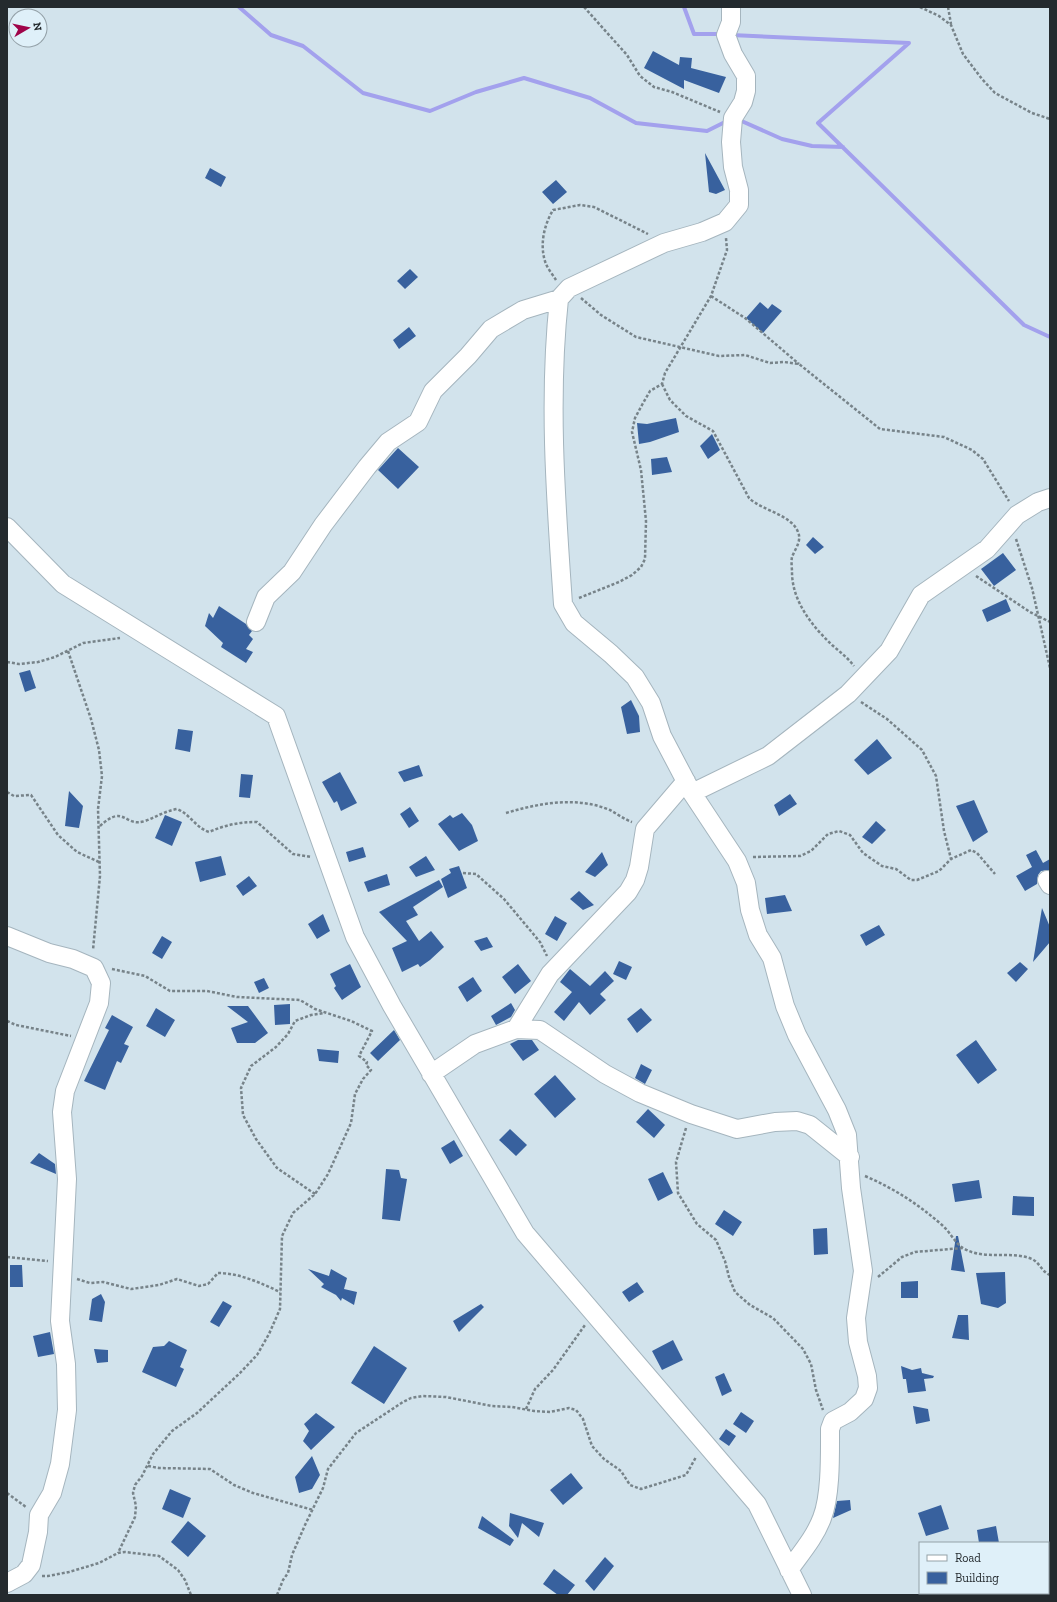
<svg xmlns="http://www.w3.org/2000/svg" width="1057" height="1602" font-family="'Zilla Slab',serif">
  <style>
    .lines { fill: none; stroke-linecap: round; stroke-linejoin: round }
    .stream { stroke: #a3a1ed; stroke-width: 4 }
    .building { fill: #38619e }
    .minor-casing { stroke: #a5b5be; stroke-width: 20 }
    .path { stroke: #778389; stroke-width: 2.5; stroke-dasharray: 3 2; stroke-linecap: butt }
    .minor { stroke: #fff; stroke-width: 18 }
  </style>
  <rect width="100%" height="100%" fill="#d2e3ec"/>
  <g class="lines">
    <!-- stream -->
    <path class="stream" d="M239 7 271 35 303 46 363 93 430 111 476 92 524 78 590 98 636 123 707 131 727 121
      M684 7 694 34H722
      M731 35 909 43 818 123 1024 325 1050 337
      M737 119 782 139 812 146 843 147"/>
  </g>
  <!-- building -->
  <path class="building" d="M653 51 679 65 680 57 692 58 691 68 726 77 719 93 684 80V89L644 68Z
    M705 153 725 190 716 194 709 192Z
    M210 168 226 177 221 187 205 178Z
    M556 180 567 192 553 204 542 192Z
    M410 269 418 277 405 289 397 281Z
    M760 302 768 309 772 304 782 311 763 333 746 318Z
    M409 327 416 336 399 349 393 340Z
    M676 418 679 432 650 442 639 444 637 423 647 424Z
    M712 434 720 450 708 459 700 446Z
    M398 448 419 467 398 489 378 470Z
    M667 457 672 472 652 475 651 459Z
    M813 537 824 547 815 554 806 545Z
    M1003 553 1016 570 994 586 981 569Z
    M1006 599 1011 611 987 622 982 610Z
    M219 606 246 624 252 631 249 635 253 639 246 649 253 652 246 663 221 647 223 643 205 626 209 613 213 618Z
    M30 670 36 688 25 692 19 673Z
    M631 700 639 716 640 732 627 734 621 707Z
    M178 729 193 731 190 752 175 749Z
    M877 739 892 758 868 775 854 760Z
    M419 765 423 776 404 782 398 772Z
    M340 772 357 803 341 811 337 801 334 803 322 782Z
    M241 774 253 775 250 798 239 797Z
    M69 791 83 806 79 828 65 826Z
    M790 794 797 804 779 816 774 805Z
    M974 800 988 832 973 842 956 806Z
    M410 807 419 821 409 828 400 814Z
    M462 813 472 825 478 841 459 851 438 824 450 815 453 818Z
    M165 815 182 822 172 846 155 838Z
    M876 821 886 830 872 844 862 837Z
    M363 847 366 857 349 862 346 852Z
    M1036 850 1043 863 1050 859V870L1041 871 1038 875 1037 884 1025 891 1016 876 1032 867 1026 855Z
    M602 852 608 865 595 877 585 872Z
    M221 856 226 875 200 882 195 862Z
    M426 856 435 870 416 877 409 867Z
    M459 866 467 888 448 898 441 879 451 873 449 869Z
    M387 874 390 885 368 892 364 882Z
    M249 876 257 886 243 896 236 886Z
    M439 880 443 887 413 907 418 915 406 921 419 941 431 931 444 947 430 960 420 967 418 964 402 972 392 948 407 941 379 912Z
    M579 891 594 905 583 910 570 899Z
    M785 895 792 911 767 914 765 898Z
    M1042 908 1050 927V942L1033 962Z
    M323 914 330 931 317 939 308 924Z
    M555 916 567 923 557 941 545 934Z
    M879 925 885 935 866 946 860 935Z
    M162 936 172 942 162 959 152 953Z
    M487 937 493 947 481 951 474 941Z
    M619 961 632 967 626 980 613 974Z
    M1020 962 1028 969 1016 982 1007 973Z
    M350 964 361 987 342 1000 334 988 336 986 330 974Z
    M518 964 531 981 515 994 502 977Z
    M570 969 590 986 605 971 614 981 600 994 606 1000 590 1015 579 1002 564 1021 554 1012 572 992 560 982Z
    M473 977 482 991 467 1002 458 987Z
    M264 978 269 988 259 993 254 982Z
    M511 1003 515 1010 511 1017 496 1025 491 1016Z
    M290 1004V1024L275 1025 274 1005Z
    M227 1006H248L268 1033 255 1043H237L231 1028 248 1022Z
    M156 1008 175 1020 165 1037 146 1026Z
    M641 1008 652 1020 637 1033 627 1019Z
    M112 1015 133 1027 124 1044 129 1046 121 1063 117 1061 105 1090 84 1081 109 1030 105 1028Z
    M394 1030 400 1040 378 1061 370 1053Z
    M518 1040H532L539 1050 523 1061 510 1044Z
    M976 1040 997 1070 978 1084 956 1055Z
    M317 1049 339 1051 338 1063 319 1061Z
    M641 1064 652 1070 645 1084 635 1078Z
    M555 1075 576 1099 555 1118 534 1094Z
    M648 1109 665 1125 654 1138 636 1122Z
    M510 1129 527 1145 516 1156 499 1140Z
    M454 1140 463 1156 450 1164 441 1148Z
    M39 1153 55 1164 56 1174 30 1163Z
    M386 1169 399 1170 401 1178 407 1179 400 1221 382 1219Z
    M663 1172 673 1193 658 1201 648 1179Z
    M979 1180 982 1198 955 1202 952 1184Z
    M1013 1196 1034 1197V1216L1012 1215Z
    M724 1210 742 1222 733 1236 715 1224Z
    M827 1228 828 1254 814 1255 813 1229Z
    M956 1236H958L965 1272 951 1270Z
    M10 1265H22L23 1287H10Z
    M308 1269 329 1276 331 1269 347 1278 344 1289 357 1292 354 1305 342 1298 341 1301 336 1295 321 1287 324 1284Z
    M1005 1272 1006 1303 998 1308 981 1304 976 1273Z
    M918 1281V1298H901V1282Z
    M637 1282 644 1292 629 1302 622 1292Z
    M101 1294 105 1302 102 1322 89 1320 92 1299Z
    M223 1301 232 1306 219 1327 210 1322Z
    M481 1304 484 1307 459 1332 453 1321Z
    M958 1315H968L969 1340 952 1338Z
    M50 1332 54 1354 38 1357 33 1336Z
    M673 1340 683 1360 662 1370 652 1351Z
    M169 1341 187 1350 180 1367 184 1369 176 1387 142 1372 153 1347 164 1346Z
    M374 1346 407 1368 384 1404 351 1383Z
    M94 1349 108 1350V1362L97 1363Z
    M901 1366 912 1370 921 1368 922 1373 934 1376 933 1378 924 1379 926 1391 908 1393 906 1379H903Z
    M724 1373 732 1391 722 1396 715 1377Z
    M913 1406 928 1409 930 1421 916 1424Z
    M741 1412 754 1421 746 1433 733 1424Z
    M316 1413 335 1427 311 1450 303 1441 309 1431 304 1424Z
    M726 1429 736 1436 729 1446 719 1439Z
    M312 1456 320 1475 312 1489 299 1493 295 1477Z
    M571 1473 583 1488 563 1505 550 1490Z
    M170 1489 191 1498 183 1518 162 1509Z
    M850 1500 851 1510 833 1518 837 1501Z
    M941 1505 949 1529 926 1536 918 1513Z
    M510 1513 544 1523 539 1537 522 1523 518 1538 509 1526Z
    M482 1516 514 1540 510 1546 478 1528Z
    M188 1521 206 1536 188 1557 171 1542Z
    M996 1526 999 1543H979L977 1530Z
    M605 1557 614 1566 594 1591 585 1581Z
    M554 1569 575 1585 567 1595H558L543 1584Z"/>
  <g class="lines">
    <defs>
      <path id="minor" d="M731 7V22L726 35 733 54 746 76V91L743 102 733 118 731 142 733 167 739 190V205L725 222 702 232 664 243 569 288 559 299C548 400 556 503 563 604L574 623 611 654 635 677 651 703 662 736 692 793 737 861 746 883 750 910 758 935 772 958 785 1006 797 1035 837 1110 847 1135 851 1188 863 1271 856 1318 858 1342 867 1376 868 1388 864 1399 850 1412 833 1421 830 1429C830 1454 831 1495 822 1518 815 1537 801 1553 789 1570
        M7 527 63 584 276 716 355 937 392 1006 525 1233 757 1504 802 1595
        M256 622 266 597 292 572 323 525 367 467 388 442 418 422 433 391 468 356 491 329 523 310 559 299
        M692 793 768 756 848 694 889 651 921 595 987 549 1017 515 1038 502 1050 498
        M1047 880 1050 885
        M7 936 49 953 73 959 94 968 101 983 99 1003 65 1091 62 1112 67 1179 60 1321 66 1364 67 1410 60 1464 52 1493 39 1515 38 1532 31 1565 24 1574 7 1583
        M516 1029 540 1030 605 1074 640 1093 691 1114 737 1129 775 1122 797 1121 810 1125 850 1157
        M431 1074 475 1044 516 1029 550 974 628 892 635 880 639 867 645 829 686 781"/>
    </defs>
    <!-- minor casing -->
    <use href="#minor" class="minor-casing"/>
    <!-- path -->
    <path class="path" d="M584 7 627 55 640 76 654 87 672 92 720 112
      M920 7 939 16 951 25 963 54 982 79 995 93 1032 113 1050 119
      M948 7 951 24
      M556 280C553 275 548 269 546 264 539 246 544 225 553 210L580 205 594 207 648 234
      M711 296 745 318 799 364
      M581 298 601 315 636 337 719 356 745 355 770 363 784 362 799 364 880 429 944 437 972 450 983 459 1009 501
      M662 384 670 400 686 416 713 431 749 498C761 510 792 515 798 532 802 541 795 549 792 557 791 562 792 568 792 572 792 601 812 626 832 645 840 652 848 658 854 666
      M1016 539 1032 588 1050 668
      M976 576 1030 612 1050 622
      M579 598 619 582 632 575 641 567 645 559 646 521 641 470 632 432 635 418 642 405 650 391 662 384 665 373 711 296 727 250 726 238
      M68 651 91 719 99 750 102 776 98 809 100 876 93 950
      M7 662 19 664 38 662 55 657 83 643 120 638
      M861 702 887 719 922 750 936 776 944 831 951 859
      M7 792 14 796 31 795 58 835 77 852 99 862
      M506 813C540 803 576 796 610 810 617 814 624 819 632 822
      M100 826C125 803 124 828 145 821 156 817 165 811 177 809 190 814 196 828 209 832 225 825 239 822 257 822L293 854 311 857
      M753 857 800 856 811 851 828 834 839 831 850 835 863 853 882 866 896 869 911 880H917L939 871 951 859 971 850 977 853 995 874
      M463 873 476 874 504 899 540 942 547 956
      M112 969 145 976 170 991H207L237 997 300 1000 315 1009 351 1021 372 1031 359 1056 367 1062 366 1065 371 1070 363 1079 355 1094 351 1123 328 1174 315 1194 293 1213 282 1236 280 1309 269 1334 257 1355 240 1373 197 1413 172 1431 153 1454 142 1476 135 1485 133 1493 136 1506 135 1517 118 1553
      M7 1021 16 1025 71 1036
      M686 1128 676 1162 678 1193 697 1224 716 1240 725 1261 729 1277 735 1292 750 1305 773 1318 803 1349 811 1364 816 1390 823 1410
      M865 1176C895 1189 918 1204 942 1225 950 1232 955 1243 963 1248 984 1261 1010 1250 1032 1259 1040 1263 1042 1272 1050 1275
      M315 1194 277 1168 256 1139 243 1115 241 1088 251 1066 276 1047 288 1034 295 1021 311 1015 325 1013
      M7 1257 48 1261
      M878 1277 902 1257 915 1252 963 1248
      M77 1279 90 1283 103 1282 131 1289 159 1285 177 1279 199 1286 208 1284 218 1273C239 1273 261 1283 280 1292
      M526 1409 535 1389 553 1370 585 1325
      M148 1466 159 1468 210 1469 234 1485 253 1493 313 1510
      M7 1493 26 1507
      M42 1576H48L69 1572 99 1563 118 1553 125 1552 159 1556 178 1570 185 1580 191 1595
      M277 1595 283 1580 288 1573 292 1555 305 1525 323 1488 328 1469 356 1433 403 1402 411 1398 423 1396 446 1397 492 1406 512 1407 534 1411 550 1412 569 1408 576 1410 583 1419 592 1446 604 1459 621 1471 630 1485 641 1489 686 1475 696 1457"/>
    <!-- minor -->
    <use href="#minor" class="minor"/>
  </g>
  <!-- border -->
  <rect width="1057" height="1602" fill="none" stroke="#242a2e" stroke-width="16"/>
  <!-- legend -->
  <rect x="919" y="1542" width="130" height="52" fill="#dff0f9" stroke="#94a1a8"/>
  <rect x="927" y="1555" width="20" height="6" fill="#ffffff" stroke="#94a1a8"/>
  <text x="955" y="1562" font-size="12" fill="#242a2e">Road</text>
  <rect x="927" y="1572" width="20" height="12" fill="#38619e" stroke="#94a1a8"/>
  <text x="955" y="1582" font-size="12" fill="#242a2e">Building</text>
  <!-- north arrow -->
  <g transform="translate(28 28) rotate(81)"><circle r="19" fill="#dff0f9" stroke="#94a1a8"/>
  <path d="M0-3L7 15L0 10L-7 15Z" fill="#9f044a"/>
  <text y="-6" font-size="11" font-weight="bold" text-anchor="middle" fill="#242a2e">N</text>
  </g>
</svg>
